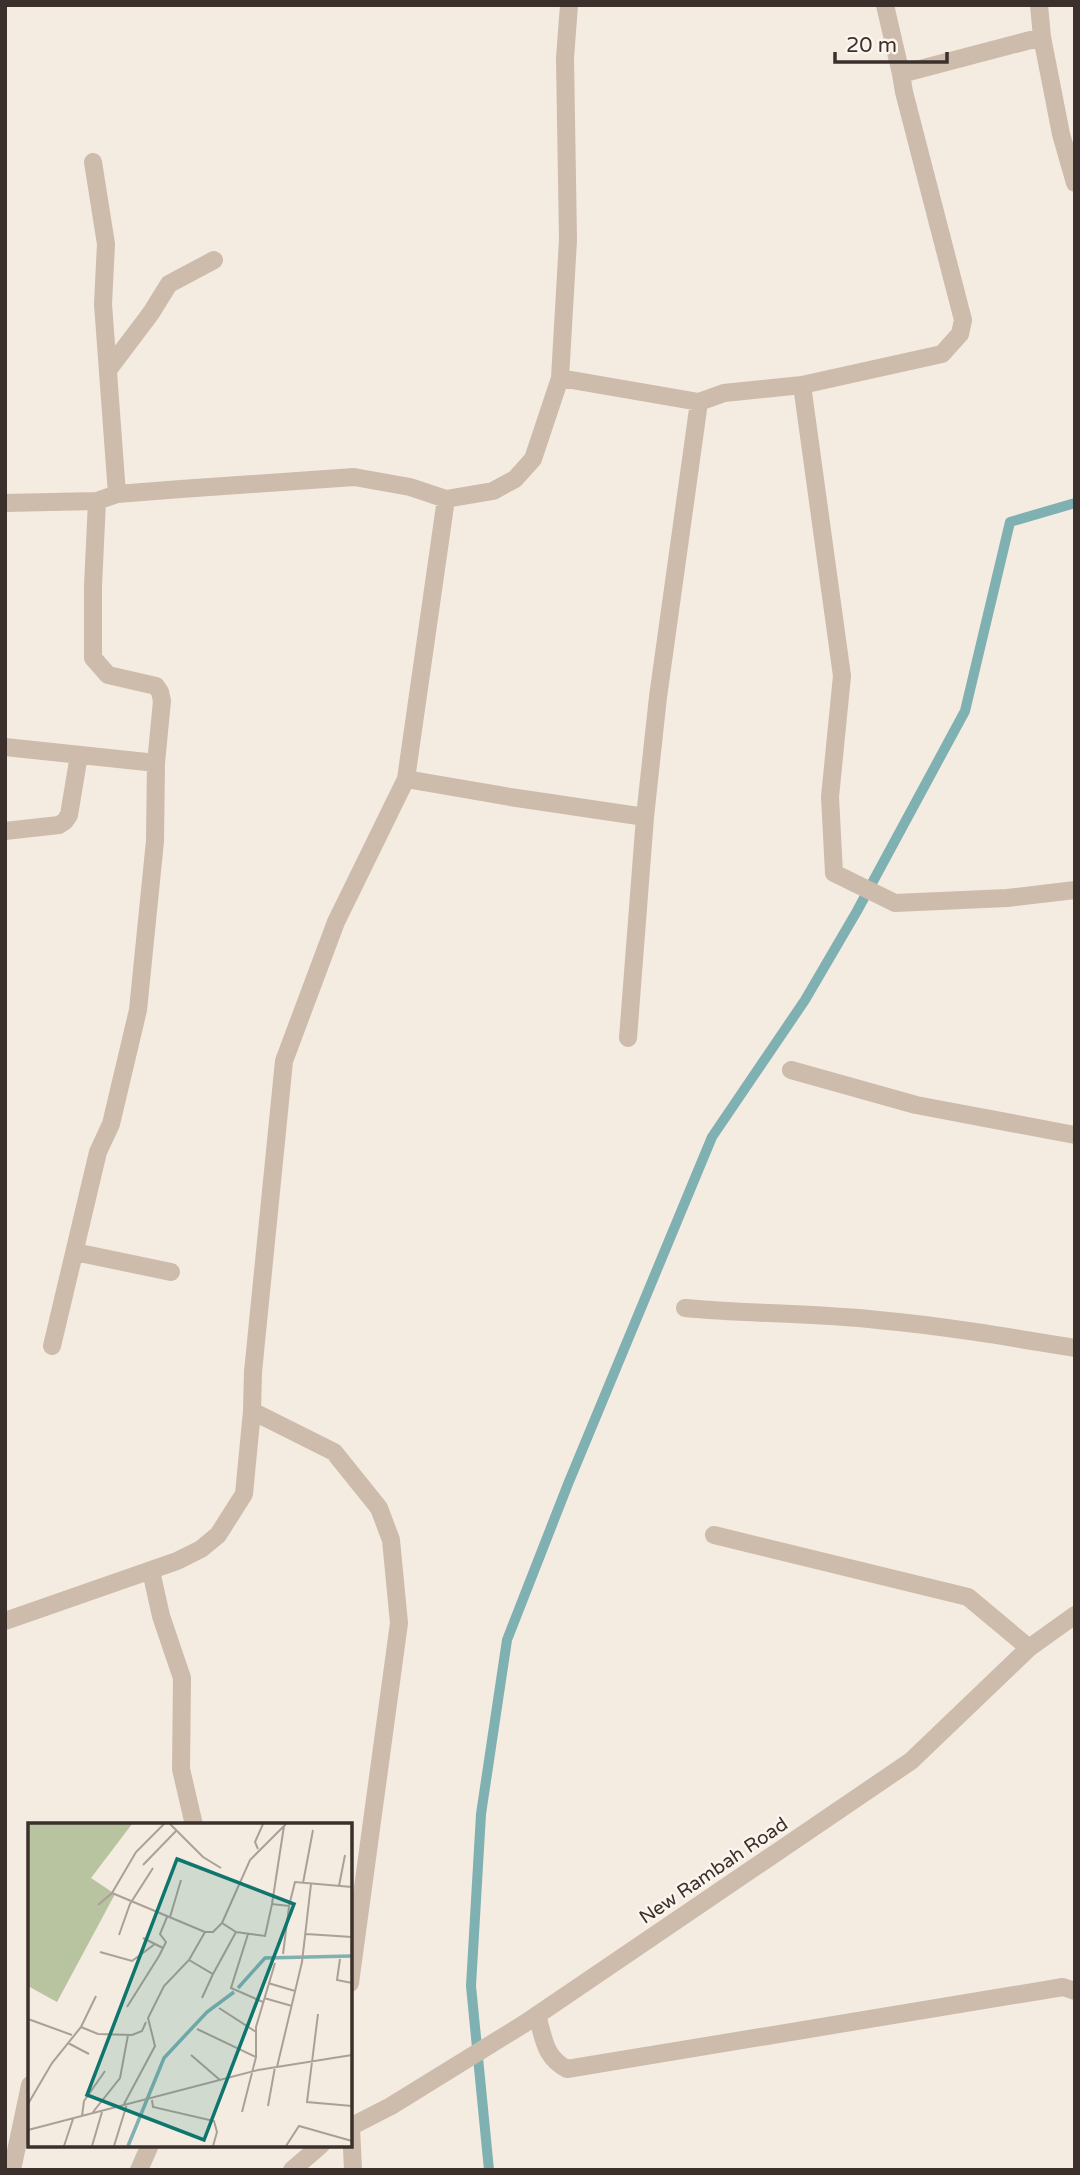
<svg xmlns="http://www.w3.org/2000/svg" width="1080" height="2175" font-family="'Varela Round',sans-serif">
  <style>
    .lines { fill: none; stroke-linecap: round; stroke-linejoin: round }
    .stream { stroke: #7fb0b2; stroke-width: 10 }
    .minor { stroke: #cdbbac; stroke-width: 18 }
    .tertiary { stroke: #cdbbac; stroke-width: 18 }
    .labels { text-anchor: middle; stroke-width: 5; stroke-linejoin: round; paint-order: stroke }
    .street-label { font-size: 19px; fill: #3b302b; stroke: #fbf5ee }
    .inset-river { fill: none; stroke: #7fb0b2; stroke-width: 3.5 }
    .inset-road { fill: none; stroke: #aaa098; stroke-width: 2 }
    .view { fill: #0f766e; fill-opacity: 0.15; stroke: #0f766e; stroke-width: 3.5 }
    .inset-edge { fill: none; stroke: #3b302b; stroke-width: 3.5 }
  </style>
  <rect width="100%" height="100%" fill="#f4ebe1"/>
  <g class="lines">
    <!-- stream -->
    <path class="stream" d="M489 2170 471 1986 481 1814 507 1640 568 1484 712 1137 805 1000 857 911 965 711 1010 522 1075 503"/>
    <!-- minor -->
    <path class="minor" d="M885 5 901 74
      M1042 37 1061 134 1075 183
      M93 162 106 244 103 304 117 494
      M108 370 151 313 169 284 214 260
      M560 378 568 240 565 58 569 5
      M802 385 842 676 830 797 834 873 895 903 1007 898 1075 890
      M5 503 97 501 117 494 181 489 354 477 410 487 446 499
      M5 747 156 763
      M406 779 510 797 645 817 658 697 699 402
      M5 831 59 825 65 821 69 815 79 755
      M628 1038 645 817
      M791 1070 916 1105 1075 1135
      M75 1252 171 1272
      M685 1308C749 1314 814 1313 878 1320 944 1326 1009 1337 1075 1348
      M52 1346 98 1152 111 1124 138 1010 155 841 156 763 162 701 160 692 156 686 108 675 93 658V586L97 501
      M714 1535 968 1597 1029 1648
      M151 1571 161 1616 182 1678 181 1769 194 1825
      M5 1621 177 1561 201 1549 218 1535 244 1494 252 1411
      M350 1983 399 1623 391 1540 379 1508 334 1452 252 1411 253 1372 284 1061 336 922 406 779 446 499 493 491 515 479 533 459 560 378 699 402 724 393 802 385 942 354 960 334 963 320 904 92 901 74 1042 37 1039 5
      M537 2015C544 2038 544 2057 567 2069L1063 1987 1075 1991
      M351 2127 353 2170
      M12 2170 30 2085
      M139 2170 150 2145"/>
    <!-- tertiary -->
    <path class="tertiary" d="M350 2127 391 2106 527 2022 911 1761 1029 1648 1075 1615
      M292 2170 321 2145"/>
  </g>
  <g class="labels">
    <!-- street labels -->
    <g class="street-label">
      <text transform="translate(713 1870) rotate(-34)" y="7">New Rambah Road</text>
    </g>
  </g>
  <!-- overview -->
  <g transform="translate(28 1823)">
    <rect width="324" height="324" fill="#f4ebe1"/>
    <path d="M0 1H104L63 55 87 71 29 179 0 163Z" fill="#b8c4a0"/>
    <path class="inset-river" d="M210 165 237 135 324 133M100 323 136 235 179 189 206 169"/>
    <path class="inset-road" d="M142 1 175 34 193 45M230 26 227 19 235 1M115 42 148 8M275 60 285 7M311 63 317 32M84 70 177 109M244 81 256 3M70 82 84 70 108 29 136 1M142 94 153 57M194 100 222 37 258 1M220 111 203 165 235 179M278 111 324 114M91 112 102 81 125 45M115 115 135 125M72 129 104 138 127 121M255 131 261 84M312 136 309 157 324 160M161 137 185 151 208 109M240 160 267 168M174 175 185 151M236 175 264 183M99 184 131 133 138 119 132 111 139 94M191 185 228 209M290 191 279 279 324 283M0 196 44 212M53 204 68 173M169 206 228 234 214 289M40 220 61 231M163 232 192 257M228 234V204L247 140M249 244 274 139 283 61M124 277 125 284 186 298 189 309 185 323M0 281 24 240 53 204 70 211 104 212 114 208 118 199M96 281 127 223 120 195 136 163 161 137 177 109H185L194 100 208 109 237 113 244 81 261 83 267 59 324 64M240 283 247 244M65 289 92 255 100 212M54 293 56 278 77 248M0 307 230 247 324 232M36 323 45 296M64 323 74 289M86 323 99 281M258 323 271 303 324 318"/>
    <path class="view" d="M149 36 266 81 176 317 59 272Z"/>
    <rect width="324" height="324" class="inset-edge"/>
  </g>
  <!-- border -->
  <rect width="1080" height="2175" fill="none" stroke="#3b302b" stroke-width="14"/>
  <!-- scale -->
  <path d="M835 52v10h112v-10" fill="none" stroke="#3b302b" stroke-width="3.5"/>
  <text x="846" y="52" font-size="21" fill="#3b302b" stroke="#fbf5ee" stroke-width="5" paint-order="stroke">20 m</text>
</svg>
